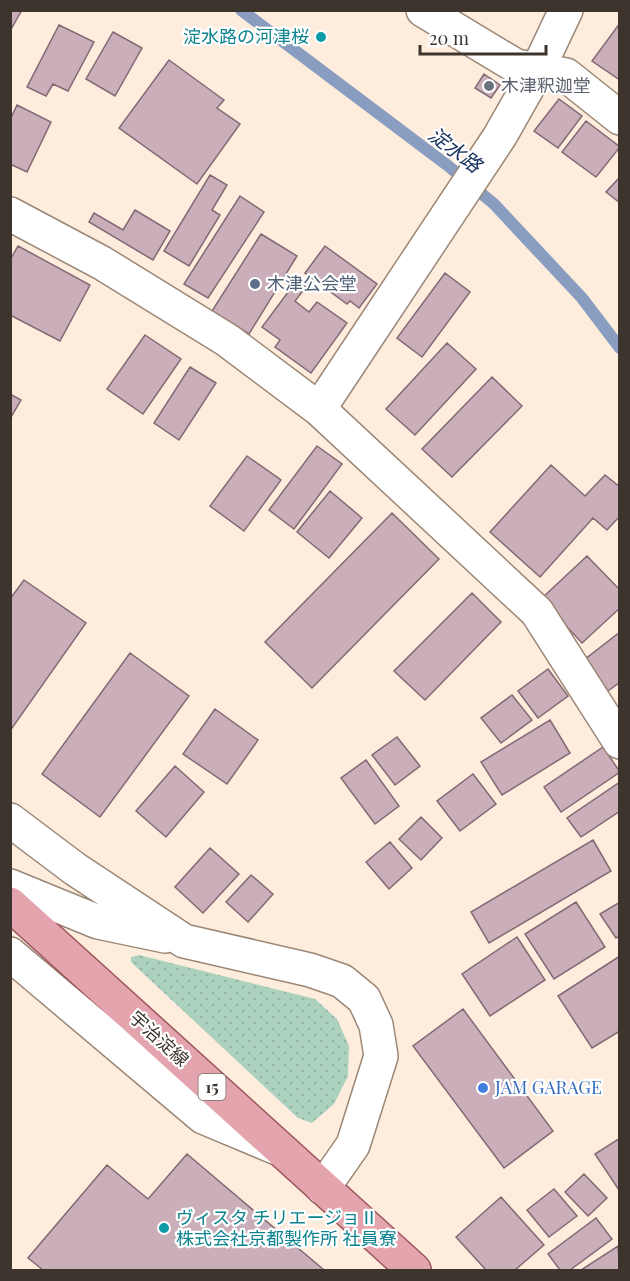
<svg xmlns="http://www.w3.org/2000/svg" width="630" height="1281" font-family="'Playfair Display','Noto Sans JP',serif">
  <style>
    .grass { fill: url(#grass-dots) }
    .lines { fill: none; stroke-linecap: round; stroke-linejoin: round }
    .stream { stroke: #889dbf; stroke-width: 12 }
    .building { fill: #caaeb9; stroke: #826973; stroke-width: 1.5 }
    .minor-casing { stroke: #9b8776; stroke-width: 36 }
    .major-casing { stroke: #9d565d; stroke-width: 36 }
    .minor { stroke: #fff; stroke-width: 33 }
    .major { stroke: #e3a4ad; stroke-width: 33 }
    .culture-dot { fill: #0f9aa8; stroke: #fff; stroke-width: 2 }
    .worship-dot { fill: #6b7280; stroke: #fff; stroke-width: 2 }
    .service-dot { fill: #5c6f8a; stroke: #fff; stroke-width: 2 }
    .shop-dot { fill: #3f7fe0; stroke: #fff; stroke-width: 2 }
    .labels { text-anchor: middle; stroke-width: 4.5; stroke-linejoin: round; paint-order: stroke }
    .shield { fill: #fff; stroke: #77716c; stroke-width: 1.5 }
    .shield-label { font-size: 16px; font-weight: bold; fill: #3d342d }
    .culture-label { font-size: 18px; fill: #0d838f; stroke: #fff; text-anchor: end }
    .worship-label { font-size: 18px; fill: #5b616d; stroke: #fff; text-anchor: start }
    .service-label { font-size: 18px; fill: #4e5e75; stroke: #fff; text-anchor: start }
    .street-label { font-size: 18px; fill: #3d342d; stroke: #fff }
    .shop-label { font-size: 18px; fill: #366cbe; stroke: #fff; text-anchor: start }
    .water-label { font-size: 20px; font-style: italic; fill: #1b3562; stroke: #fff }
  </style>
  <defs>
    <pattern id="grass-dots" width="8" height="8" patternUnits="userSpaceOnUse" patternTransform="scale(1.5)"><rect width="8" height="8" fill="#acd2bf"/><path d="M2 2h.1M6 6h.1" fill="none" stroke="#95b5a4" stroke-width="1.8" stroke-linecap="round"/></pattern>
  </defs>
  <rect width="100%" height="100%" fill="#feecdd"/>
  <!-- grass -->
  <path class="grass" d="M139 955 315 999 337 1019 349 1046 348 1076 334 1104 312 1123 298 1118 131 962V957Z"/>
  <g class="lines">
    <!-- stream -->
    <path class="stream" d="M241 10 447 165 494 204 582 298 620 348"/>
  </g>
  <!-- building -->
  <path class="building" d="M10 10H22L10 31Z
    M620 23V80L592 61Z
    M59 25 94 42 68 91 53 84 46 96 27 87Z
    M113 32 142 48 115 96 86 79Z
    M169 60 224 100 217 108 240 124 197 184 119 128Z
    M484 74 500 85 491 98 475 88Z
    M559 99 582 116 558 148 534 131Z
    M17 105 51 122 27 172 10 164V120Z
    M586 121 620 147 596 177 562 152Z
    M210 175 227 185 212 210 220 215 189 266 164 251Z
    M620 177V203L606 192Z
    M240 196 264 212 208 298 184 284Z
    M135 210 170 231 153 260 89 222 94 213 123 230Z
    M261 234 297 256 249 334 212 311Z
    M18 246 90 285 60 341 10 315V260Z
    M325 246 377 284 359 308 350 301 347 304 305 273Z
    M445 273 470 292 422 357 397 338Z
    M297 280 306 287 295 301 309 312 317 302 347 323 311 373 275 347 280 340 262 327Z
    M145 335 181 359 143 414 107 389Z
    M447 343 476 369 415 435 386 409Z
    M190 367 216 383 179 440 154 423Z
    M492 377 522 406 452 477 422 449Z
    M10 394 21 400 10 419Z
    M317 446 342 464 294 529 269 510Z
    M247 456 281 480 244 531 210 506Z
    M551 465 585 496 605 475 620 487V516L607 530 593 518 540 577 490 532Z
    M330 491 362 518 329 558 297 532Z
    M392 513 439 559 312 688 265 642Z
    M587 556 620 590V608L582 643 541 599Z
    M24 580 86 623 10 731V599Z
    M472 593 501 622 425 700 394 671Z
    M620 632V682L608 691 584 660Z
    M130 653 189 696 100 817 42 774Z
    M548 669 568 696 538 718 518 691Z
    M512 695 532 720 501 743 481 718Z
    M215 709 258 740 227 784 183 754Z
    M550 720 570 753 502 795 481 762Z
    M397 737 420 766 395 785 372 755Z
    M603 747 620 772 561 812 544 787Z
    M366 760 399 806 375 824 341 778Z
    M175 766 204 792 166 837 136 811Z
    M473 774 496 804 460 831 437 801Z
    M620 782V811L581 837 567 818Z
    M421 817 442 838 421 860 399 839Z
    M593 840 611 871 489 943 471 912Z
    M390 842 412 868 389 889 366 862Z
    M210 848 239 874 203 913 175 887Z
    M251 875 273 894 248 922 226 902Z
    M576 902 605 947 554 979 525 934Z
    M620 902V936L616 938 600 914Z
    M517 937 545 980 490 1016 462 974Z
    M620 956V1031L592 1048 558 996Z
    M463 1009 553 1131 504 1168 413 1046Z
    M620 1138V1189L619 1190 595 1154Z
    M187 1154 324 1270H43L28 1258 107 1165 148 1199Z
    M584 1174 607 1198 588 1216 565 1192Z
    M554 1189 577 1216 549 1237 527 1210Z
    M501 1197 544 1245 515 1270H486L456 1237Z
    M596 1218 612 1239 570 1270H560L548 1254Z
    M618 1246 620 1270H581Z"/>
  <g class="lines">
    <defs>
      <path id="minor" d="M423 10 516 66 566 75 620 118
        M10 214 102 263 227 340 319 409 537 612 620 742
        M319 409 500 136 538 69 566 10
        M10 820 75 869 184 941 310 970 342 981 364 999 376 1025 381 1056 353 1145 323 1188
        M10 886 98 922 165 936
        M10 954 203 1117 277 1148"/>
      <path id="major" d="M10 904 414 1270"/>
    </defs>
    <!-- minor casing -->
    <use href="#minor" class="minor-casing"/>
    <!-- major casing -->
    <use href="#major" class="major-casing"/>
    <!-- minor -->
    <use href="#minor" class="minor"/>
    <!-- major -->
    <use href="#major" class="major"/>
  </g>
  <!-- markers -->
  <g class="culture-dot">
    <circle cx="321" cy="37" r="6"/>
    <circle cx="164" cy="1228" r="6"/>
  </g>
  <circle class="worship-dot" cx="489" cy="86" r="6"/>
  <circle class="service-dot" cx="255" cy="284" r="6"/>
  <circle class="shop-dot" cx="483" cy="1088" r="6"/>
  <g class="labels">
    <!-- shield labels -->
    <rect class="shield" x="198.5" y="1074" width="27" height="26" rx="4.5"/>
    <g class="shield-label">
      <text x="212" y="1093">15</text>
    </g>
    <!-- culture labels -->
    <g class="culture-label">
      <text x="309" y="43">淀水路の河津桜</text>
      <text x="176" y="1224" text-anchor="start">ヴィスタ チリエージョⅡ<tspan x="176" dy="21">株式会社京都製作所 社員寮</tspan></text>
    </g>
    <!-- worship labels -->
    <g class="worship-label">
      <text x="501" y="92">木津釈迦堂</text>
    </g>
    <!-- service labels -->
    <g class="service-label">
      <text x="267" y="290">木津公会堂</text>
    </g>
    <!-- street labels -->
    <g class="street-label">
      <text transform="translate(159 1039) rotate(42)" y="6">宇治淀線</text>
    </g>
    <!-- shop labels -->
    <g class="shop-label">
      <text x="495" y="1094">JAM GARAGE</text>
    </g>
    <!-- water labels -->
    <g class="water-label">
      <text transform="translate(455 150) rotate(37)" y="7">淀水路</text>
    </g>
  </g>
  <!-- border -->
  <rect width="630" height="1281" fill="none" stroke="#3d342d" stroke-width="24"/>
  <!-- scale -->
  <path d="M420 45v9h126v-9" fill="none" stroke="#3d342d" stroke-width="3"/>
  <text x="429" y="45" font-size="18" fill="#3d342d" stroke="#ffffff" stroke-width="4.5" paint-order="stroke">20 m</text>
</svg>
